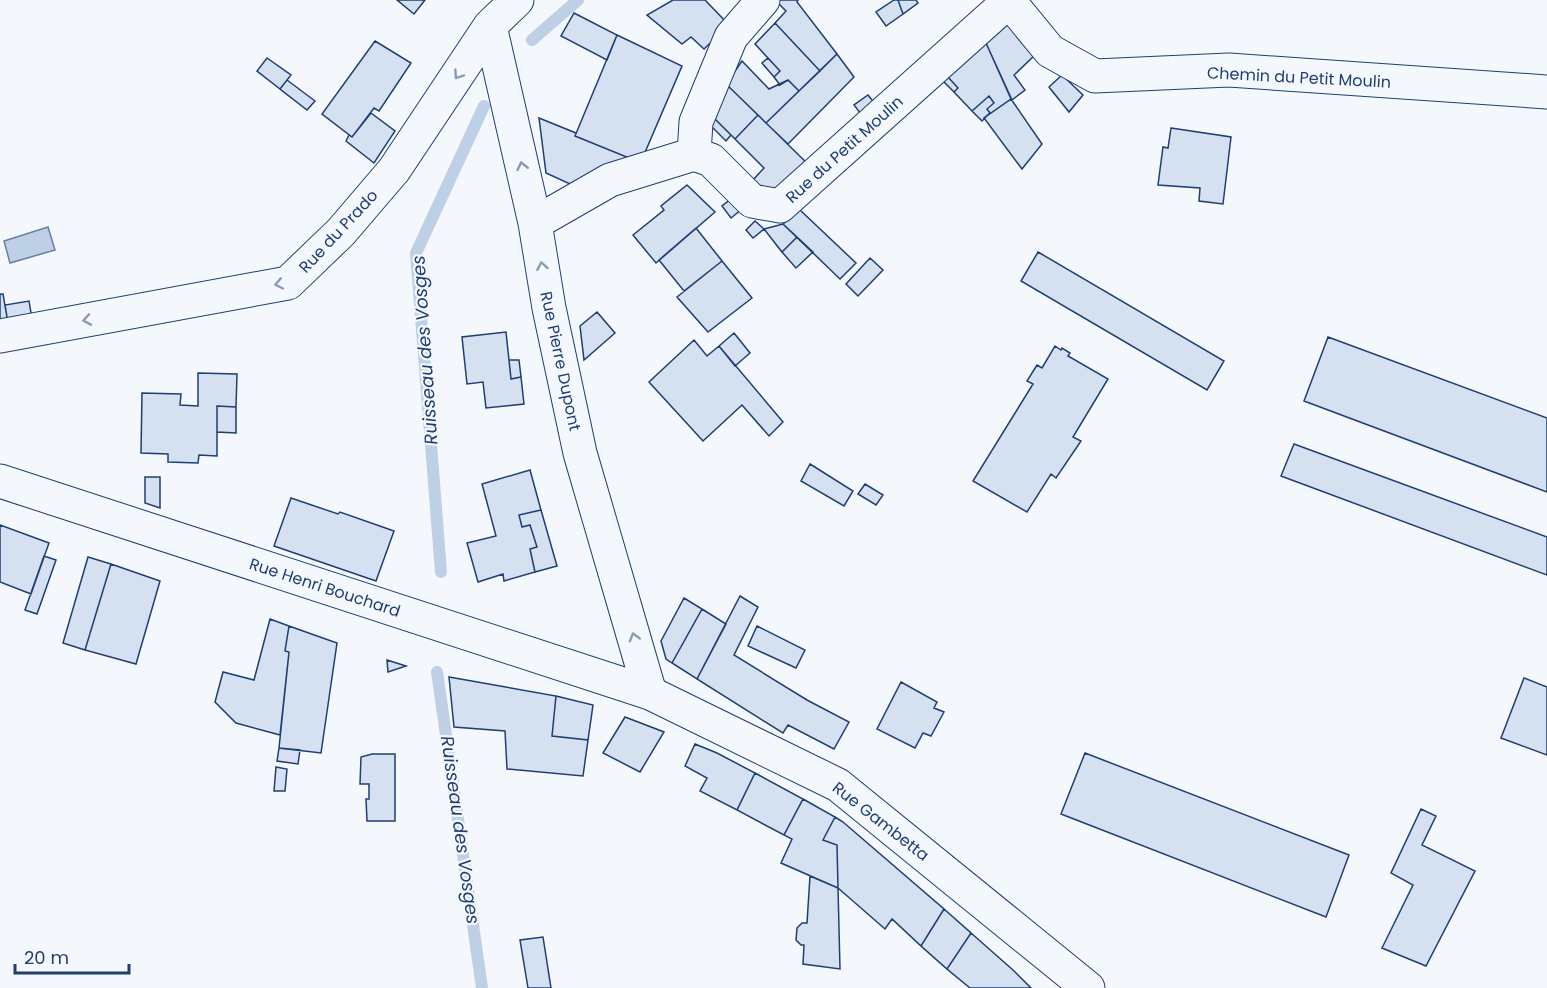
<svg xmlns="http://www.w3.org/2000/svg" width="1547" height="988" font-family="Poppins,sans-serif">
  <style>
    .water { fill: #bed0e5; stroke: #687fa3; stroke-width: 1.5 }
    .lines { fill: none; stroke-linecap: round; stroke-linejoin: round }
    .stream { stroke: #bed0e5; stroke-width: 12 }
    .building { fill: #d5e0f0; stroke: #1d3f73; stroke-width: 1.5 }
    .minor-casing { stroke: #1d3f73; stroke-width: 35 }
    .tertiary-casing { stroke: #1d3f73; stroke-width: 35 }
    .minor { stroke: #f4f7fb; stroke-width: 33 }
    .tertiary { stroke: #f4f7fb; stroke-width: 33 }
    .oneway { stroke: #889bb7 }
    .labels { text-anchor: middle; stroke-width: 4.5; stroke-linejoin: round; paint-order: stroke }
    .street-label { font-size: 16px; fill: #1d3f73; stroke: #f4f7fb }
    .water-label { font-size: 18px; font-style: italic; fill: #1d3f73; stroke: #f4f7fb }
  </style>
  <rect width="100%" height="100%" fill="#f4f7fb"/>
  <!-- water -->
  <path class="water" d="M48 227 55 250 10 263 4 241Z"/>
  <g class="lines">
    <!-- stream -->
    <path class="stream" d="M532 40 578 0
      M441 572 416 253 484 106
      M437 672 482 988"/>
  </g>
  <!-- building -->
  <path class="building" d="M397 0H425L414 14Z
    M673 0H705L729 25 704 49 691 37 682 44 647 15Z
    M775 0H798L797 2 837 54 820 71 775 23 786 11Z
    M894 0H898L903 14 886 26 876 12Z
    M898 0H916L918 3 903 14Z
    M574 13 617 35 607 60 561 36Z
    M1008 19 1034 56 1014 75 1025 90 1012 100 986 43Z
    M775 23 820 71 799 91 788 80 780 85 774 77 780 71 755 44Z
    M617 35 682 66 643 157 629 158 575 136Z
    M375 41 411 63 379 111 374 108 352 137 322 114Z
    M986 43 1011 99 984 118 990 113 987 109 994 103 989 96 972 111 954 92 958 88 948 77Z
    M837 54 854 77 788 144 766 123Z
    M267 58 291 75 280 89 257 71Z
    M768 58 780 71 774 77 762 63Z
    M742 61 769 89 788 80 799 91 766 123 726 84Z
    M1062 75 1083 95 1069 112 1049 87Z
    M948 77 958 88 954 92 943 81Z
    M287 80 315 101 307 110 280 89Z
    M726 84 758 115 735 139 710 114Z
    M868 95 880 110 867 122 854 105Z
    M989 96 994 103 987 109 990 113 982 121 972 111Z
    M1011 99 1042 144 1022 169 984 118Z
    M371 113 395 131 374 163 346 141 349 135 352 137Z
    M710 114 731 135 726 141 705 120Z
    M758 115 815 171 767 194 753 180 764 168 735 139Z
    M539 118 576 133 575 136 629 158 643 157 570 184 546 173Z
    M1171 128 1231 137 1223 204 1199 201 1200 188 1158 185 1163 147 1168 148Z
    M687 185 715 212 656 263 633 235 664 210 661 206Z
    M731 199 742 209 731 218 722 206Z
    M800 210 856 263 840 279 783 224Z
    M755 221 764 229 753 238 746 230Z
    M783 224 797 237 782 252 764 229Z
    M696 228 722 261 684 291 659 260Z
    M797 237 813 252 796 268 782 252Z
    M1038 252 1224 361 1207 390 1021 281Z
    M870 258 883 270 858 296 846 284Z
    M722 261 752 298 708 332 677 297Z
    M0 294H3L8 323 0 324Z
    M29 301 32 319 8 323 5 305Z
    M597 312 615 333 584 360 580 326Z
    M506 332 511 379 521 377 524 404 486 408 483 382 467 384 462 337Z
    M734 333 750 353 735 366 719 346Z
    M1328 337 1547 418V492L1304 401Z
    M694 340 707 356 719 346 783 422 769 436 742 405 703 441 649 382Z
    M1055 346 1061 350 1062 348 1070 353 1068 356 1108 379 1073 437 1081 441 1056 478 1051 474 1027 512 973 481 1033 384 1027 381 1037 365 1042 368Z
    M509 360H519L521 377 511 379Z
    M198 373 237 374 236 407 217 406V456L199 455 198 463 168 462V454L141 453 142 393 181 394 180 405 198 406Z
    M217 406 236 407V433L217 432Z
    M1294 444 1547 537V575L1281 476Z
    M810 464 853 491 844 506 801 481Z
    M530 470 541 510 519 515 522 527 530 525 537 547 530 549 535 572 504 581 503 574 478 582 467 543 496 536 482 484Z
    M145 477H160V508L145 503Z
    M865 484 883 495 876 505 858 494Z
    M291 498 338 514 340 512 394 531 376 581 274 546Z
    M541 510 557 566 535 572 530 549 537 547 530 525 522 527 519 515Z
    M0 525 49 543 31 594 0 582Z
    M44 556 56 560 37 614 25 610Z
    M88 557 111 564 85 650 63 643Z
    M111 564 160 581 136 664 85 650Z
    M740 596 758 607 734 655 807 700 849 722 834 749 788 725 783 733 697 679Z
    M684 598 702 609 672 663 666 659 661 641Z
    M702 609 726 624 697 679 672 663Z
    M270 619 289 626 285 651 289 652 280 735 236 723 215 702 223 672 254 680Z
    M289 626 337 643 321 753 279 748 289 652 285 651Z
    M757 626 805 650 796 668 748 646Z
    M387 660 406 666 388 672Z
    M449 677 556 696 552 736 588 740 583 776 507 769 505 731 454 727Z
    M1524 678 1547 687V755L1501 738Z
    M901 682 937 702 934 708 944 712 931 736 923 733 915 748 877 729Z
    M556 696 593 705 588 740 552 736Z
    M625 717 664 732 640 772 603 753Z
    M695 744 717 753 755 773 737 810 700 791 707 778 685 766Z
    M279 748 300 750 298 764 277 761Z
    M1085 753 1349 855 1326 917 1061 814Z
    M372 754H395V821H367L366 799H369V784H360L361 757Z
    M276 767 287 769 285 791H274Z
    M755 773 803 799 784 835 737 810Z
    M803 799 835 817 823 840 837 845 838 888 781 863 792 839 784 835Z
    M1421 809 1436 816 1422 845 1475 871 1426 966 1382 948 1413 885 1391 873Z
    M835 817 843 822 944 909 921 946 892 919 885 929 838 888 837 845 823 840Z
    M810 876 838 888 840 969 803 964 804 945H801L796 940 797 928 802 923H807Z
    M944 909 971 933 947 969 921 946Z
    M971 933 1013 970 1031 988H970L947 969Z
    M543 937 551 988H528L520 940Z"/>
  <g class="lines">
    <defs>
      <path id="minor" d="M1009 1 1050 51 1095 76 1229 70 1547 92
        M490 26 535 223 549 308 580 453 650 693
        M694 154 696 122 731 37 763 0
        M535 223 610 180 694 154 711 160 752 201 780 206 1009 1
        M0 336 288 283 341 232 394 170 490 26 517 0"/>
      <path id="tertiary" d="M0 481 650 693 838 785 1088 988"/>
    </defs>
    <!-- minor casing -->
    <use href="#minor" class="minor-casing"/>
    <!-- tertiary casing -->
    <use href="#tertiary" class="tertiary-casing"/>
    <!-- minor -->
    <use href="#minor" class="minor"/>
    <!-- tertiary -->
    <use href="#tertiary" class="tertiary"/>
  </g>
  <!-- one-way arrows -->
  <defs><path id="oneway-chevron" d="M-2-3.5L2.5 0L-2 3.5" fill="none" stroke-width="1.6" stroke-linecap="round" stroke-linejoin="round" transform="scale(1.5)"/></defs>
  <g class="oneway">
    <use href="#oneway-chevron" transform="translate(458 75) rotate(124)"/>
    <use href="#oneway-chevron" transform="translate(522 166) rotate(-103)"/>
    <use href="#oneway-chevron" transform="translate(542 266) rotate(-100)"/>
    <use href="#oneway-chevron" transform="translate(279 284) rotate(168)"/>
    <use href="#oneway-chevron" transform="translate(87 320) rotate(170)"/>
    <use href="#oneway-chevron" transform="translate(634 637) rotate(-106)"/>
  </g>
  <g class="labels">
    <!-- street labels -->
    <g class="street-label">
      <text transform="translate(1299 77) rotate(3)" y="6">Chemin du Petit Moulin</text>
      <text transform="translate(844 149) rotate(-42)" y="6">Rue du Petit Moulin</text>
      <text transform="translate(338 231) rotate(-47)" y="6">Rue du Prado</text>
      <text transform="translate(561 361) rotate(78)" y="6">Rue Pierre Dupont</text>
      <text transform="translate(325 587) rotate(18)" y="6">Rue Henri Bouchard</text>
      <text transform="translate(881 821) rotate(38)" y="6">Rue Gambetta</text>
    </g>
    <!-- water labels -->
    <g class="water-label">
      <text transform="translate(425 350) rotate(-94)" y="6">Ruisseau des Vosges</text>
      <text transform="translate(460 830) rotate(82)" y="6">Ruisseau des Vosges</text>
    </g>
  </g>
  <!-- scale -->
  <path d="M15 964v9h114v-9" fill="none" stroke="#1d3f73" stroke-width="3"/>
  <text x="24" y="964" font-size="18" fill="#1d3f73" stroke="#f4f7fb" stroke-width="4.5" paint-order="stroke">20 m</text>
</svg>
